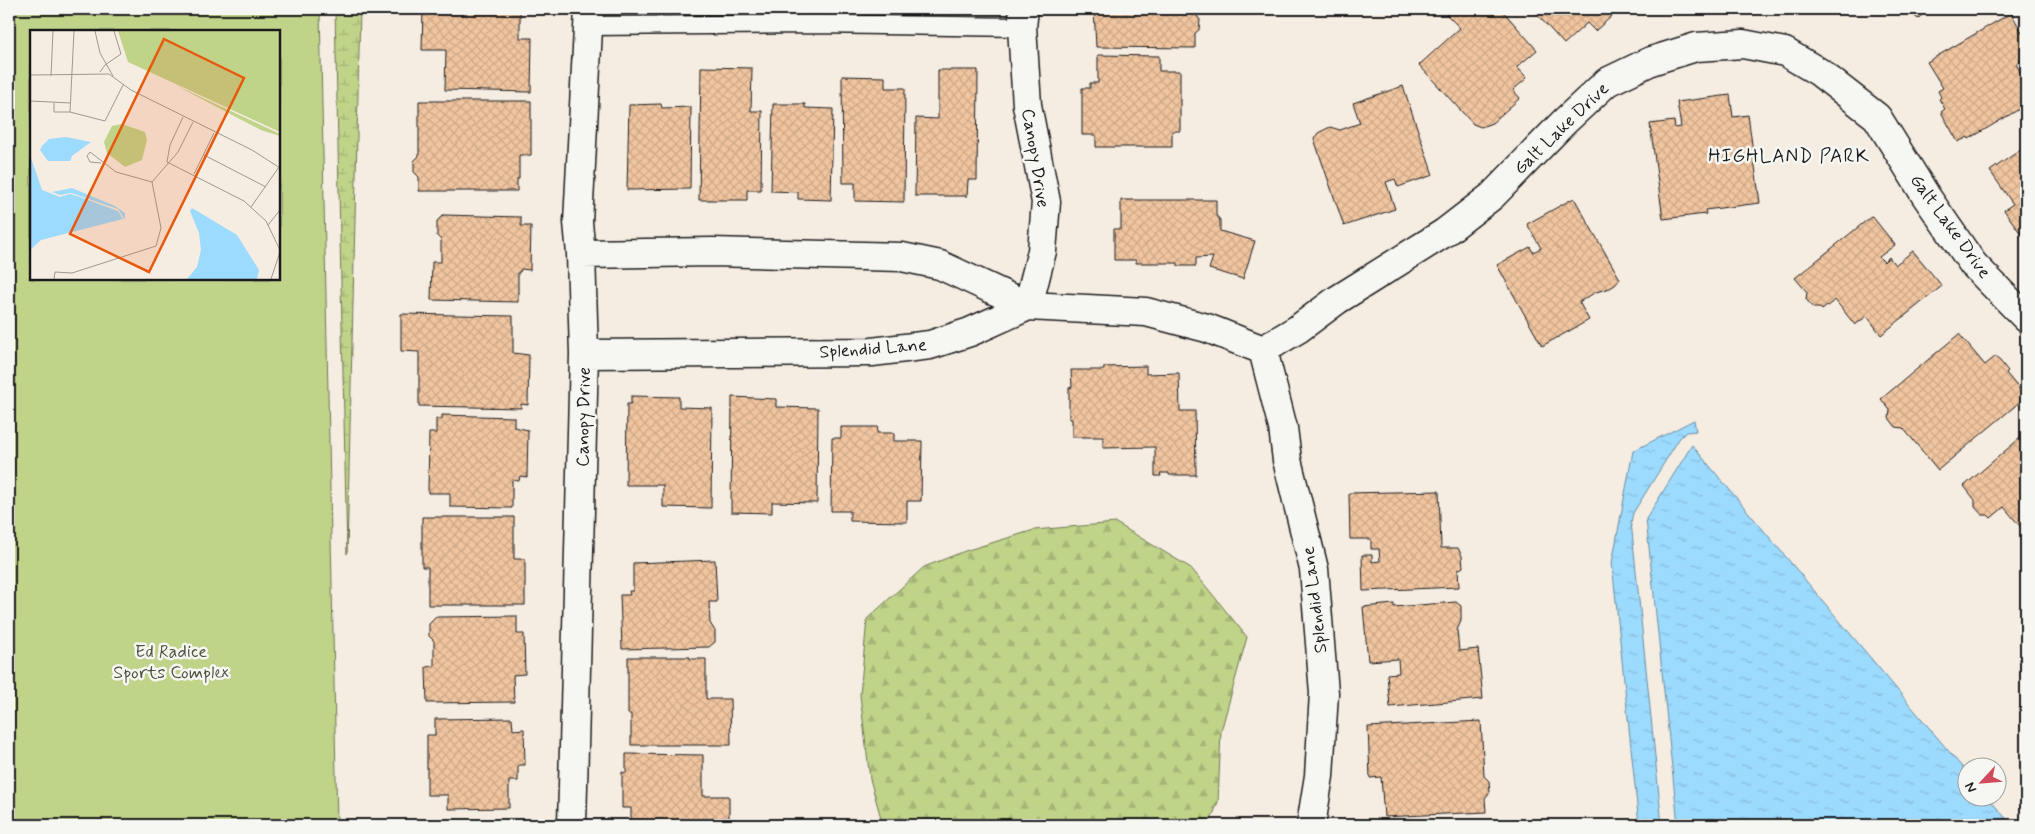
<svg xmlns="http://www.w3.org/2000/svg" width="2035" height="834" font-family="Mynerve,sans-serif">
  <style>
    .forest { fill: url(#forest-firs); stroke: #6e7852 }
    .wetland { fill: url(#wetland-marsh); stroke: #6e7852 }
    .park { fill: #bfd389; stroke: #6e7852; fill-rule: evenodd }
    .water { fill: url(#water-ripples); stroke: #698ea4 }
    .building { fill: url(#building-cross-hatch); stroke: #1c1c1c }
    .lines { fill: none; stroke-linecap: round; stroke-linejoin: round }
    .service-casing { stroke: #1c1c1c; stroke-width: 21 }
    .minor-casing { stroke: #1c1c1c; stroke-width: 31 }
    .service { stroke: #f6f6f2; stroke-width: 18 }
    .minor { stroke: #f6f6f2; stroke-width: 28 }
    .labels { text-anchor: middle; stroke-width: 5; stroke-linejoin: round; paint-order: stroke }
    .street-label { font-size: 18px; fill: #1c1c1c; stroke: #f6f6f2 }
    .park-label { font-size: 18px; fill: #4d533d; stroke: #f6f6f2 }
    .neighbourhood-label { font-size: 19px; letter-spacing: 1px; fill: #1c1c1c; stroke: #f6f6f2 }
    .inset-road { fill: none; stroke: #9e9993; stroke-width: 1 }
    .view { fill: #e8590c; fill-opacity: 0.15; stroke: #e8590c; stroke-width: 2.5 }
    .inset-edge { fill: none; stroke: #1c1c1c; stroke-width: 2.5 }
  </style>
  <defs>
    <pattern id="forest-firs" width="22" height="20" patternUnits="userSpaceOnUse" patternTransform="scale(1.25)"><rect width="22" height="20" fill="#bfd389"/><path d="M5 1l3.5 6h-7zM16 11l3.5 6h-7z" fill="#a4b576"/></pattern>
    <pattern id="wetland-marsh" width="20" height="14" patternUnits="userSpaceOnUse" patternTransform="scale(1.25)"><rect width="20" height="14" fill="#bfd389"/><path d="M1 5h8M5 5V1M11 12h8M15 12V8" fill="none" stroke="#a4b576"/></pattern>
    <pattern id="water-ripples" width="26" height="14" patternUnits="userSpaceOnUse" patternTransform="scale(1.25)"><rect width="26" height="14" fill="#9cdafe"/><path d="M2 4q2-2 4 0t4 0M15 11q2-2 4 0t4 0" fill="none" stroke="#86bad9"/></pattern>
    <pattern id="building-cross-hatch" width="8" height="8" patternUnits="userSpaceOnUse" patternTransform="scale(1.25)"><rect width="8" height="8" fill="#f0c5a0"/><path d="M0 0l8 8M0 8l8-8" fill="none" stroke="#cda989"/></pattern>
  </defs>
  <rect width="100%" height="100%" fill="#f5ece2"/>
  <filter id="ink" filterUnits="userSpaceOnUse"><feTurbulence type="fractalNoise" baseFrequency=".02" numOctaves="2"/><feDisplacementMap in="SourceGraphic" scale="10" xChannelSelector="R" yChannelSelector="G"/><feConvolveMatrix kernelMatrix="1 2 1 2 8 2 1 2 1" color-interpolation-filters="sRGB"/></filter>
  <g filter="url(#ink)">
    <!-- forest -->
    <path class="forest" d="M1116 523 1191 568 1247 637 1221 731 1218 802 1209 825H883L870 779 860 695 867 619 924 567 965 551 1034 530Z"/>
    <!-- wetland -->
    <path class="wetland" d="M335 9H360L347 554Z"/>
    <!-- park -->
    <path class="park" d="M9 9H320L337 825H9ZM31 31H279V279H31Z"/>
    <!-- water -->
    <path class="water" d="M1694 420 1696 431 1686 432 1679 439 1633 513 1631 522 1662 825H1639L1612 563 1633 451Z
      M1692 445 1967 773 1968 796 1987 797 2012 825H1678L1646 519Z"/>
    <!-- building -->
    <path class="building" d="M423 9H520V38H532L531 92 445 90 446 50H422Z
      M1094 9H1195V13L1200 20 1199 30 1195 33V48L1096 47Z
      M1445 9H1501L1537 50 1517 67 1527 78 1513 90 1520 98 1492 123 1481 127 1473 124 1419 65 1460 28 1443 11Z
      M1532 9H1620L1595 31 1587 23 1564 44Z
      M1907 9H1927L1918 19Z
      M2011 13 2026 39V58L2016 64 2026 82V105L1969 139 1968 137 1958 142 1941 112 1945 109 1939 99 1941 97 1938 91 1943 88 1927 62Z
      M1098 55 1159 56V71H1180V131H1172V147H1096V135H1082V88H1090V83H1098Z
      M701 67 752 68 751 111H762L761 190H747V200H699Z
      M938 70H978L977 180H968L967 196H915L916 118 938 119Z
      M842 76 885 77V88H905L904 202 855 201V183H843Z
      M1403 86 1433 175 1398 187 1395 179 1386 182 1395 209 1344 226 1314 139 1318 133 1330 127 1340 130 1360 123 1353 103Z
      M1730 95 1733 117 1748 115 1760 203 1705 210 1706 214 1663 219 1650 124 1674 121 1675 128 1681 127 1677 102Z
      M419 101H531V155H519V179H517V191H419V177L414 172V161L419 156Z
      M661 104 662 108 691 107 690 189 627 190 629 105Z
      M773 104H805V108L833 109 831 200 798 199V192L771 191Z
      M2026 146V241L2004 210 2013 204 1990 171Z
      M1574 198 1620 279 1615 285 1610 288 1596 292 1579 302 1589 320 1542 346 1497 265 1530 247 1533 252 1541 248 1527 224Z
      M1121 200H1216V215L1220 220V231L1255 241 1243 279 1209 269 1213 257 1196 258V266H1178V263H1136V260H1114V229H1121Z
      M443 215 521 217V226H531L530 270 521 269 520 272H518V302L431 300 432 262H441V240L437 236V221Z
      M1872 216 1895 245 1879 257 1884 262 1889 257 1895 265 1913 251 1942 286 1881 335 1867 316 1855 325 1835 300 1822 310 1820 308H1813L1806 299 1807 292 1795 278Z
      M401 314 513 316V353L529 355 528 405 521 404V408L419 406V352L401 351Z
      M1959 334 1985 365 1996 356 2008 371 2006 373 2026 397 1938 470 1903 428 1896 427 1889 418 1890 410 1881 399Z
      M1146 366V374L1179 373 1180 411H1195L1196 475H1169V473H1160L1161 476H1155V447L1103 448V437H1072V419H1069V388L1072 387 1071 370H1104V367Z
      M631 396 679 397V407L712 408 711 508 663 507V485H626L627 404H631Z
      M732 397 776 399V407L818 408 817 503 772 502V513L731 512Z
      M442 415 514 417V427L528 430 527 477 520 476 519 481 512 480V508L450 507V493H428L429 433H436V419H442Z
      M841 427H878L877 433H894V441H922L921 501H907V522L850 521V511H831L832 438H841Z
      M2026 433V531L2025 532 2004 507 1991 518 1988 515H1982L1975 507V500L1964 486Z
      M1439 491 1441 548H1458L1462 556 1463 567 1458 570 1459 587 1363 591 1362 555H1372V562L1380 561 1379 549H1371V539H1350L1349 493Z
      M422 517H514V559H525V605H428V567H422Z
      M715 560 717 602H709L710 623 715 631V642L709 647 622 649 620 595H630L629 591H633V563Z
      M1456 602 1461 606V621L1457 630 1459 651 1478 649 1483 699 1390 707 1387 674 1399 673 1398 659 1368 661 1363 607 1394 604V607Z
      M517 616V634H524L525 674 513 675 514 702 427 703 426 667 434 666V641L429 636V624L436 617Z
      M628 657H690V659H706V699H730L731 745H631V714H628Z
      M512 718 513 730 524 729 525 765H518V781H509V808L448 809V795H427V735H435V719Z
      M1481 721 1484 776 1489 781 1490 792 1485 798 1486 812 1384 817 1381 777 1370 778 1368 727Z
      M626 754 703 755V796H729V825H631V808H622V772L626 773Z"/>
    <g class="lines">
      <defs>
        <path id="service" d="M588 26 814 24 1022 27"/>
        <path id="minor" d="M1024 9 1022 27 1027 105 1046 202 1042 251 1028 306
          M581 254 712 252 902 257 940 265 1028 306 1146 312 1207 328 1263 350 1298 329 1337 300 1444 233 1492 196 1564 122 1607 82 1651 61 1696 47 1743 44 1785 52 1819 72 1877 117 1926 196 1973 264 2026 318
          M1263 350 1283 428 1287 460 1314 569 1324 693 1319 776 1311 825
          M584 354 872 352 930 345 970 332 1028 306
          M572 825 584 354 581 254 578 222 589 9"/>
      </defs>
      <!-- service casing -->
      <use href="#service" class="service-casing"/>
      <!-- minor casing -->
      <use href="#minor" class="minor-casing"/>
      <!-- service -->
      <use href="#service" class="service"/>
      <!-- minor -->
      <use href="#minor" class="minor"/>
    </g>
  </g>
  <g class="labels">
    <!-- street labels -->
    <g class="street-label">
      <text transform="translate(1561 128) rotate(-44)" y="6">Galt Lake Drive</text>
      <text transform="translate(1036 158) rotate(81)" y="6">Canopy Drive</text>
      <text transform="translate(1951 226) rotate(54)" y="6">Galt Lake Drive</text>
      <text transform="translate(873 348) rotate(-4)" y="6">Splendid Lane</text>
      <text transform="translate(583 417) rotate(-89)" y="6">Canopy Drive</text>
      <text transform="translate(1314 600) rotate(-97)" y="6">Splendid Lane</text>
    </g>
    <!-- park labels -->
    <g class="park-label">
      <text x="171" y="657">Ed Radice<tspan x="171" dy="21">Sports Complex</tspan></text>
    </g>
    <!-- neighbourhood labels -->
    <g class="neighbourhood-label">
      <text x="1789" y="162">HIGHLAND PARK</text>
    </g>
  </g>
  <!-- overview -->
  <g transform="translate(30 30)">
    <rect width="250" height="250" fill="#f5ece2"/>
    <path d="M92 94 115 102 117 110 112 130 95 137 77 123 74 112 82 96Z" fill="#bfd389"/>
    <path d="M145 55 250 104V106L231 100Z" fill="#bfd389"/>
    <path d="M88 1H250V102L98 32Z" fill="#bfd389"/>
    <path d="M36 107 61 112 42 126 40 131H18L10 120 12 116 19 109ZM0 125 12 160 30 167 40 164 50 167 88 181 93 189 11 210 0 220ZM42 158 85 176 95 183V190L88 179 41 163 30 165 22 162ZM162 178 207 205 229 240 227 249H157L167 237 171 220 169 203 160 181Z" fill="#9cdafe"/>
    <path class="inset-road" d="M44 1 40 82 75 91 93 55M65 1 70 23 83 46M70 42 75 35 91 24 84 1M0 45 79 44 101 60 222 120 250 138M21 46 23 1M0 71 41 73M24 73V82H40M174 125 236 157M137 132 214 171 236 191 250 220M137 132 140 115 153 87M71 133 60 132 57 126 60 122 86 142 122 152M164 144 184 103M221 177 249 137M238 195 250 180M24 249 25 242 42 243 126 216 131 198 122 152 148 122 163 92M241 249 250 222"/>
    <path class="view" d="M134 9 214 48 119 242 40 204Z"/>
    <rect width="250" height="250" class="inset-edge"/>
  </g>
  <!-- margin -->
  <rect width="2035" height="834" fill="none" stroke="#f6f6f2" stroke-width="30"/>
  <rect x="15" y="15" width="2005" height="804" fill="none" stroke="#1c1c1c" stroke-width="2" filter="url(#ink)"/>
  <!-- north arrow -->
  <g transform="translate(1982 782) rotate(244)"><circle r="24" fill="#f6f6f2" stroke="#9f9f9c"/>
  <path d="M0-4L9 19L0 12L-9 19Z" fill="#d1495b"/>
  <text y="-8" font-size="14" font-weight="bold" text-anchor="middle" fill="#1c1c1c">N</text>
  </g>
</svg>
